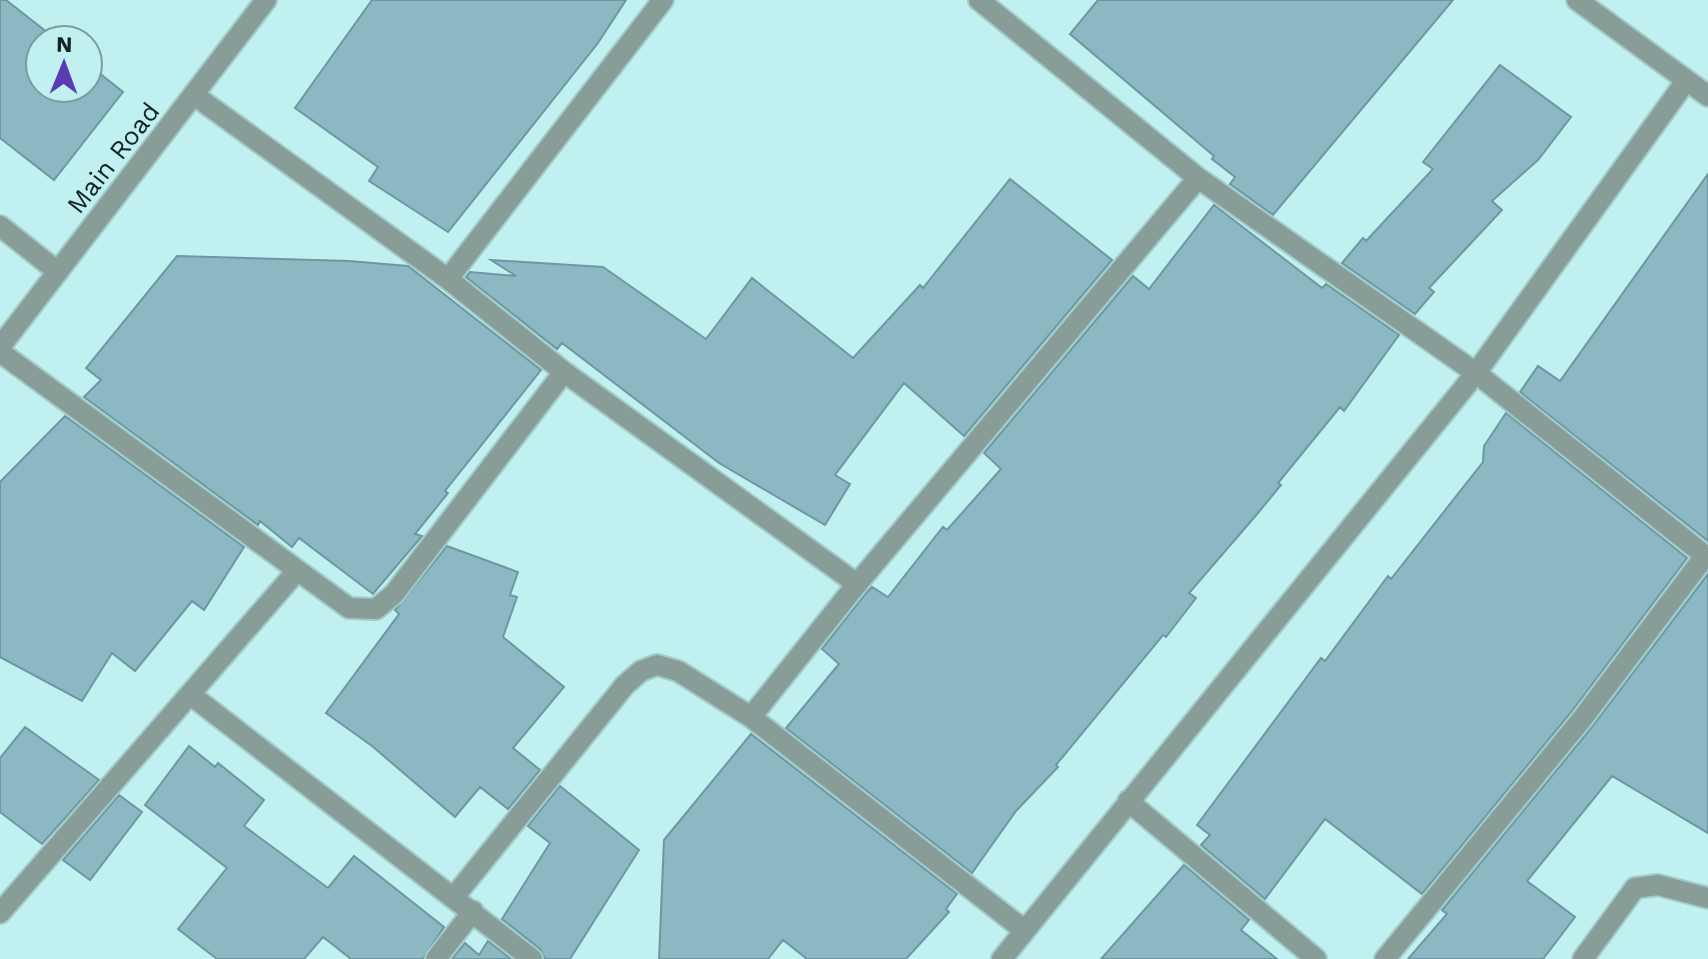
<svg xmlns="http://www.w3.org/2000/svg" width="1708" height="959" font-family="'Work Sans',sans-serif">
  <style>
    .building { fill: #8cb8c3; stroke: #6c98a2; stroke-width: 2 }
    .lines { fill: none; stroke-linecap: round; stroke-linejoin: round }
    .minor-casing { stroke: #a0cbca; stroke-width: 24 }
    .minor { stroke: #899d98; stroke-width: 20 }
    .labels { text-anchor: middle; stroke-width: 8; stroke-linejoin: round; paint-order: stroke }
    .street-label { font-size: 26px; fill: #112323; stroke: #c0f0ef }
  </style>
  <rect width="100%" height="100%" fill="#c0f0ef"/>
  <!-- building -->
  <path class="building" d="M0 0H6L57 40H40V88H88V64L123 92 54 180 0 138Z
    M372 0H626L598 43 448 232 369 181 378 167 295 108Z
    M1098 0H1453L1273 215 1230 184 1235 177 1212 159 1214 156 1070 34Z
    M1500 65 1571 117 1538 160 1492 201 1502 210 1429 288 1434 292 1415 314 1342 263 1363 238 1366 241 1433 169 1423 162Z
    M1708 174V541L1520 392 1538 366 1560 381Z
    M1010 179 1112 260 964 436 904 383 835 475 850 484 825 525 719 463 562 343 557 349 466 277 470 272 516 276 491 260 603 267 706 339 752 278 853 358 920 285 923 288Z
    M1214 205 1322 288 1326 284 1399 335 1344 411 1340 407 1278 483 1281 485 1258 513 1189 593 1196 598 1166 637 1163 635 1056 765 1058 767 1016 811 972 873 786 728 839 664 822 649 867 592 872 587 888 597 943 527 947 530 1001 469 984 453 1133 276 1149 289Z
    M177 256 349 261 408 266 541 370 445 491 448 493 415 534 422 536 373 594 299 538 292 547 260 521 258 525 84 397 101 380 86 368Z
    M1506 413 1687 558 1572 711 1422 894 1325 819 1265 899 1201 845 1210 835 1197 825 1321 658 1325 661 1388 576 1391 579 1483 462 1484 446Z
    M65 416 244 547 204 610 192 601 135 671 112 653 82 701 0 657V482Z
    M447 546 518 572 510 595 517 597 503 637 564 687 513 748 540 770 508 809 480 787 455 817 372 746 326 713 399 614 395 610Z
    M1708 574V833L1612 776 1527 881 1575 917 1543 959H1408L1447 914 1442 910 1592 727Z
    M25 727 99 780 42 844 0 812V758Z
    M751 734 957 894 946 909 949 912 906 959H807L783 940 768 959H659L664 840Z
    M189 746 215 767 218 763 264 800 244 826 328 888 354 856 444 927 423 959H351L323 937 304 959H217L178 929 227 868 145 805Z
    M560 786 639 850 570 959H545L540 949 502 919 550 843 528 826Z
    M119 795 142 812 90 880 63 860Z
    M1184 865 1249 920 1241 930 1277 959H1101Z
    M488 941 511 959H452L465 943 479 955Z"/>
  <g class="lines">
    <defs>
      <path id="minor" d="M979 0 1198 178 1476 373 1708 558
        M1577 0 1708 96
        M194 95 448 279 564 372 857 584
        M0 226 58 272
        M448 279 663 0
        M0 347 266 0
        M0 352 349 608 376 609 394 594 564 372
        M191 695 532 959
        M751 717 857 584 1198 178
        M1128 801 1316 959
        M454 897 625 685 641 671 657 665 678 671 751 717 1024 930
        M0 913 296 572
        M436 959 473 911
        M1002 959 1476 373 1686 81
        M1385 959 1582 719 1705 556
        M1583 959 1635 888 1658 885 1708 898"/>
    </defs>
    <!-- minor casing -->
    <use href="#minor" class="minor-casing"/>
    <!-- minor -->
    <use href="#minor" class="minor"/>
  </g>
  <g class="labels">
    <!-- street labels -->
    <g class="street-label">
      <text transform="translate(113 158) rotate(-52)" y="9">Main Road</text>
    </g>
  </g>
  <!-- north arrow -->
  <g transform="translate(64 64) rotate(1)"><circle r="38" fill="#c0f0ef" stroke="#7a9e9d" stroke-width="2"/>
  <path d="M0-6L14 30L0 20L-14 30Z" fill="#593bb3"/>
  <text y="-12" font-size="22" font-weight="bold" text-anchor="middle" fill="#112323">N</text>
  </g>
</svg>
